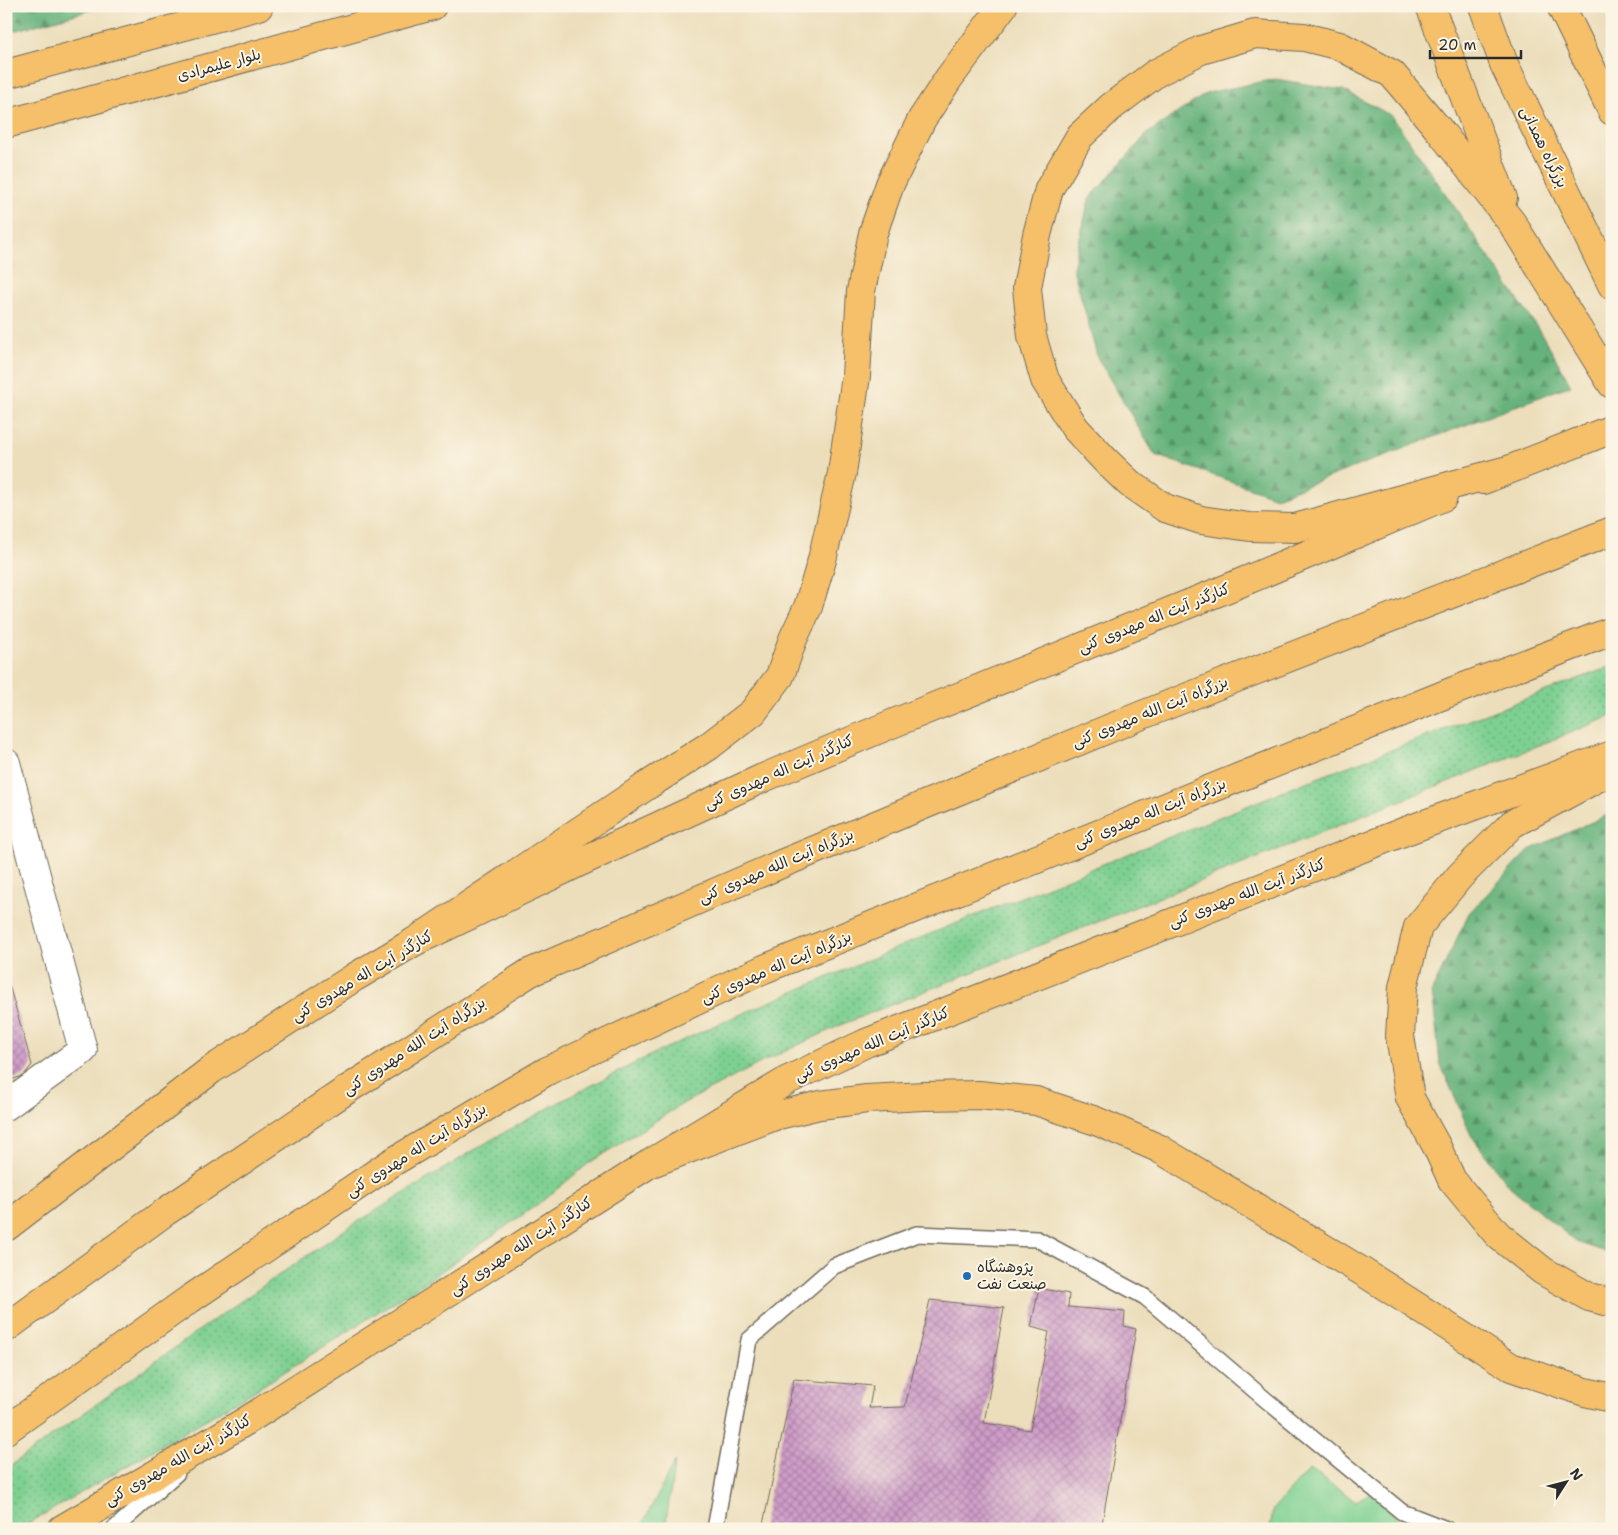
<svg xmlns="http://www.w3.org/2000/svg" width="1618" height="1535" font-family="'Shantell Sans','Playpen Sans Arabic',sans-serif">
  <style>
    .grass { fill: #7ed092; stroke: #547e5e }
    .forest { fill: url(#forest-firs); stroke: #486e54 }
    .garden { fill: url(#garden-dots); stroke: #547e5e }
    .building { fill: url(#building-cross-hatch) }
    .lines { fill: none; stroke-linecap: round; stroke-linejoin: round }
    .lane-casing { stroke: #6f6a5d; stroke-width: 18 }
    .street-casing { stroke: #6f6a5d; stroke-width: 30 }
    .primary-casing { stroke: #6f6a5d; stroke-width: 30 }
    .highway-casing { stroke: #6f6a5d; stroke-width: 30 }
    .lane { stroke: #fff; stroke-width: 15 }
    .street { stroke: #fff; stroke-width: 28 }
    .primary { stroke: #f6c06b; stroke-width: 28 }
    .highway { stroke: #f6c06b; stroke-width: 28 }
    .poi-dot { fill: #1f6fb2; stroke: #fcf5e5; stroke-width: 2 }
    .labels { text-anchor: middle; stroke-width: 4; stroke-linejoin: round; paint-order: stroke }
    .street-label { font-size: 15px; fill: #2b2b2b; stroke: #fcf5e5 }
    .poi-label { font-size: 15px; fill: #2b2b2b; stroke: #fcf5e5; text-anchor: start }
  </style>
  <defs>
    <pattern id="forest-firs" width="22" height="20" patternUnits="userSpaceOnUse" patternTransform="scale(1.25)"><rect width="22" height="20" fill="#66b27c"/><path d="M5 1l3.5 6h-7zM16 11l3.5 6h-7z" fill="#549166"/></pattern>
    <pattern id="garden-dots" width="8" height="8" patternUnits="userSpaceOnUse" patternTransform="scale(1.25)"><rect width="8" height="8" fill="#7ed092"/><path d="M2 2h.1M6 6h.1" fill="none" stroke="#67a977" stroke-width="1.8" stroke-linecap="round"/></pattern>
    <pattern id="building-cross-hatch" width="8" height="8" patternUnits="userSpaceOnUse" patternTransform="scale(1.25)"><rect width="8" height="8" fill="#cf9dc9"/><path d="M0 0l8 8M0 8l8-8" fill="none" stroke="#a880a3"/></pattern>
  </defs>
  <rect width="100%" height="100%" fill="#fcf5e5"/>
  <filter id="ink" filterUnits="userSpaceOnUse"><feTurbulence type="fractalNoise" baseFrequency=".02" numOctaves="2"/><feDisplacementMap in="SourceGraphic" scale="10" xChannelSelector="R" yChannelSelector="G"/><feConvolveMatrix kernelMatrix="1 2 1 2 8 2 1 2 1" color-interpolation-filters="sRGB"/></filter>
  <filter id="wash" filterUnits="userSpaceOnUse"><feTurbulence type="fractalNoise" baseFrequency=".0096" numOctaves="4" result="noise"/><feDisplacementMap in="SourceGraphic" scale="20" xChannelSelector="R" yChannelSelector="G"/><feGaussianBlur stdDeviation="1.12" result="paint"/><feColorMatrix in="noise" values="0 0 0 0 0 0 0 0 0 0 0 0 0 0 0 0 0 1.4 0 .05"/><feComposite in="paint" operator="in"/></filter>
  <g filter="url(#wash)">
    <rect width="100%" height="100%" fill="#ecdebb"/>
    <!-- grass -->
    <path class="grass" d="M675 1461 665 1529H640Z
      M1309 1469 1356 1501 1375 1490 1405 1529H1270L1273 1509Z"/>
    <!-- forest -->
    <path class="forest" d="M6 6H106L6 33Z
      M1275 79 1343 90 1392 116 1541 333 1571 385 1276 497 1155 455 1098 359 1073 268 1089 199 1148 133 1207 93Z
      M1612 813V1254L1576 1242 1507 1184 1471 1135 1440 1063 1432 991 1469 913 1529 850Z"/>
    <!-- garden -->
    <path class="garden" d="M1612 666V716L843 1024 764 1061 684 1103 589 1163 541 1202 427 1281 251 1393 19 1529H6V1469L212 1321 343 1231 489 1141 563 1100 647 1057 718 1024 925 936 1296 786Z"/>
    <g id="blocks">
      <!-- building -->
      <path class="building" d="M7 978 32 1065 23 1076 6 1081Z
        M1039 1288 1069 1294 1068 1307 1125 1312 1124 1326 1136 1329 1101 1529H762L794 1379 873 1386 869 1408 905 1407 930 1300 1004 1308 984 1423 1030 1430 1049 1332 1031 1327Z"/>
    </g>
  </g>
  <g filter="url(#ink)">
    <use href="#blocks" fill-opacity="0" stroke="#6f6a5d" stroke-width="1"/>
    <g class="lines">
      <defs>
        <path id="lane" d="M114 1529 177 1473
          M715 1529 749 1340 834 1266 917 1234 1037 1239 1145 1297 1266 1400 1402 1512 1446 1529"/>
        <path id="street" d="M6 763 83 1050 6 1106"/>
        <path id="primary" d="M6 74 259 6
          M6 124 432 6
          M1483 480 1612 429
          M6 1227 211 1070 355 977 414 942 578 863 763 778 894 723 1233 586 1443 497
          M62 1529 246 1421 649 1164 788 1080 866 1043 1403 832 1612 755"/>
        <path id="highway" d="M1430 6 1503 198
          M1483 6 1504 64 1612 285
          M1561 6 1612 111
          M1504 471 1295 528 1250 527 1201 520 1165 508 1129 483 1105 460 1075 428 1045 380 1032 336 1027 288 1037 235 1049 189 1080 136 1111 107 1156 73 1201 50 1255 34 1304 37 1340 46 1392 74 1440 131 1512 223 1612 384
          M1612 770 1512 824 1460 876 1418 927 1403 987 1400 1036 1410 1098 1437 1147 1452 1180 1498 1235 1543 1271 1589 1297 1612 1303
          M414 942 648 785 709 746 753 712 780 676 793 639 808 607 822 560 842 473 856 376 861 291 873 233 890 184 922 119 949 78 1003 6
          M649 1164 775 1116 820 1105 867 1099 924 1096 979 1095 1036 1101 1096 1121 1158 1148 1363 1272 1511 1367 1585 1392 1612 1398
          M6 1328 165 1212 348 1089 529 973 781 864 1142 715 1612 531
          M6 1430 190 1299 391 1163 547 1071 764 969 1451 692 1612 631"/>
      </defs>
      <!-- lane casing -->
      <use href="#lane" class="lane-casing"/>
      <!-- street casing -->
      <use href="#street" class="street-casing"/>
      <!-- primary casing -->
      <use href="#primary" class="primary-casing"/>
      <!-- highway casing -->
      <use href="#highway" class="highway-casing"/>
      <!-- lane -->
      <use href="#lane" class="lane"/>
      <!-- street -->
      <use href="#street" class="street"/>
      <!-- primary -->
      <use href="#primary" class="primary"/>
      <!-- highway -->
      <use href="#highway" class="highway"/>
    </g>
  </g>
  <!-- markers -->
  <circle class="poi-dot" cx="967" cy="1276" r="5"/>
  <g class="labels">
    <!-- street labels -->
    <g class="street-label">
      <text transform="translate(219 65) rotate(-15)" y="5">بلوار علیمرادی</text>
      <text transform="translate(1544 147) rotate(64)" y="5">بزرگراه همدانی</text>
      <text transform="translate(1154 618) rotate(-22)" y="5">کنارگذر آیت اله مهدوی کنی</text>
      <text transform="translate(1150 712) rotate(-22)" y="5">بزرگراه آیت الله مهدوی کنی</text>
      <text transform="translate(779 772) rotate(-24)" y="5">کنارگذر آیت اله مهدوی کنی</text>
      <text transform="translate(1150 813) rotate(-22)" y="5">بزرگراه آیت اله مهدوی کنی</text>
      <text transform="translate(776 866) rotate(-23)" y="5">بزرگراه آیت الله مهدوی کنی</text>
      <text transform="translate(1247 893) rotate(-21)" y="5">کنارگذر آیت الله مهدوی کنی</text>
      <text transform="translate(776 967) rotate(-23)" y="5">بزرگراه آیت اله مهدوی کنی</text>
      <text transform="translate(362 976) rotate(-31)" y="5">کنارگذر آیت اله مهدوی کنی</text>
      <text transform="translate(872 1044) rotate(-23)" y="5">کنارگذر آیت الله مهدوی کنی</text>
      <text transform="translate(414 1046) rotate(-33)" y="5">بزرگراه آیت الله مهدوی کنی</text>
      <text transform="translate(416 1150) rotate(-32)" y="5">بزرگراه آیت اله مهدوی کنی</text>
      <text transform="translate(521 1246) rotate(-33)" y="5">کنارگذر آیت الله مهدوی کنی</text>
      <text transform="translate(178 1460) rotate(-30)" y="5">کنارگذر آیت الله مهدوی کنی</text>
    </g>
    <!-- poi labels -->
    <g class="poi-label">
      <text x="977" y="1272">پژوهشگاه<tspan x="977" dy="17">صنعت نفت</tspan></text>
    </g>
  </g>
  <!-- margin -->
  <rect width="1618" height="1535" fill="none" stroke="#fcf5e5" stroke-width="25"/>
  <!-- north arrow -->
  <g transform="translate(1566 1482) rotate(54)" stroke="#fcf5e5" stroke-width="4" paint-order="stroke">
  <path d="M0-4L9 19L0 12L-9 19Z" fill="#2b2b2b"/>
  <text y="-8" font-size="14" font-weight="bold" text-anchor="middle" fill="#2b2b2b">N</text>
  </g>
  <!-- scale -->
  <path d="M1430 50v8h91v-8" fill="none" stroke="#2b2b2b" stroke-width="2.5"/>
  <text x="1438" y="50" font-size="15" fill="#2b2b2b" stroke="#fcf5e5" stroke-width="4" paint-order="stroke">20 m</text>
</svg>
